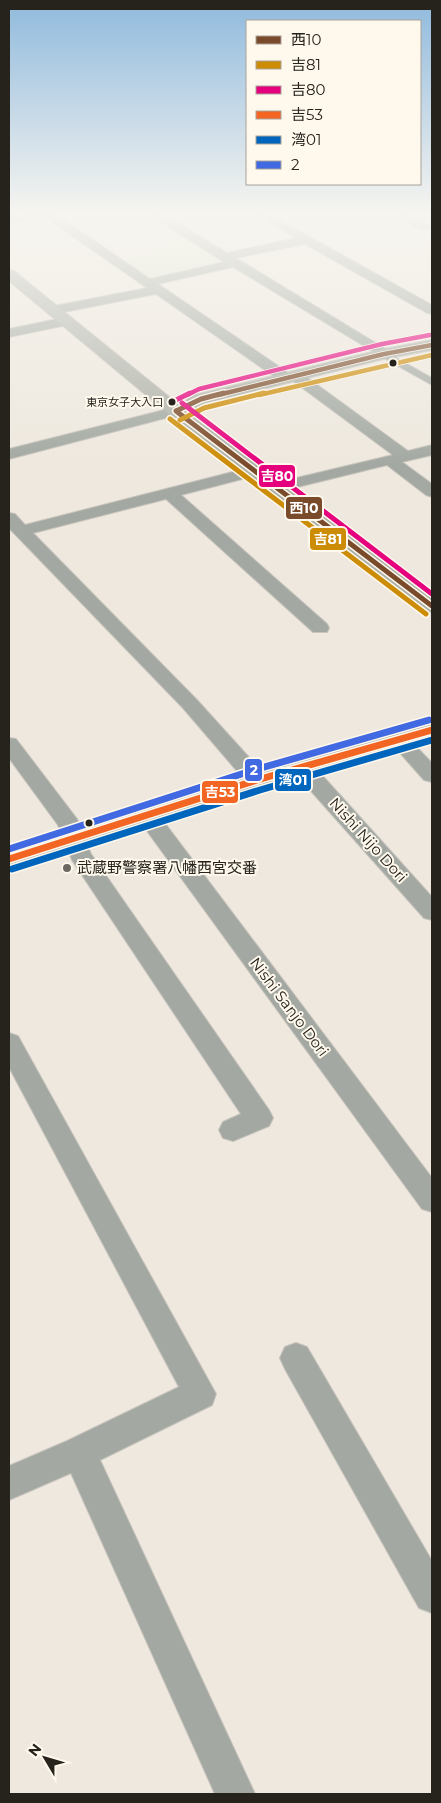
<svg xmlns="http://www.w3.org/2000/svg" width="441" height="1803" font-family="Montserrat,'Noto Sans JP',sans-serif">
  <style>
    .green { fill: #dfe6d4 }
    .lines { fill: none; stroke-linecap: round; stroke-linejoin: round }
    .pedestrian-casing { stroke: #c8c4bd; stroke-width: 2 }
    .minor-casing { stroke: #c8c4bd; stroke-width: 2 }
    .secondary-casing { stroke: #c8c4bd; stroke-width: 2 }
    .primary-casing { stroke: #c8c4bd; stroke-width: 2 }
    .pedestrian { fill: #a3a9a2; fill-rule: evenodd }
    .minor { fill: #a3a9a2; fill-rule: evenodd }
    .secondary { fill: #adb1a8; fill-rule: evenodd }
    .primary { fill: #a3aaa1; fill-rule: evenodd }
    .bus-1-far1-casing { stroke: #fef8ed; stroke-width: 6 }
    .bus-1-casing { stroke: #fef8ed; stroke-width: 8 }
    .bus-2-far1-casing { stroke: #fef8ed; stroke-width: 6 }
    .bus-2-casing { stroke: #fef8ed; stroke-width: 8 }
    .bus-3-far1-casing { stroke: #fef8ed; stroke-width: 6 }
    .bus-3-casing { stroke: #fef8ed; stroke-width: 8 }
    .bus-4-casing { stroke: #fef8ed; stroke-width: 10 }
    .bus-5-casing { stroke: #fef8ed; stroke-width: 10 }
    .bus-6-casing { stroke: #fef8ed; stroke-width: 10 }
    .bus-1-far1 { stroke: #7a4b2a; stroke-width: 4.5 }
    .bus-1 { stroke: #7a4b2a; stroke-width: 5 }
    .bus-2-far1 { stroke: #cd8c06; stroke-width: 4.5 }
    .bus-2 { stroke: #cd8c06; stroke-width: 5 }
    .bus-3-far1 { stroke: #e5007d; stroke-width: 4.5 }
    .bus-3 { stroke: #e5007d; stroke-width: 5 }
    .bus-4 { stroke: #f26522; stroke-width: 7 }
    .bus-5 { stroke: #0065bd; stroke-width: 7 }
    .bus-6 { stroke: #4169e1; stroke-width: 7 }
    .bus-dot { fill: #26221c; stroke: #fef8ed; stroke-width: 2 }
    .poi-dot { fill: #6c6760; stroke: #fef8ed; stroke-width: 2 }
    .labels { text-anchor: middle; stroke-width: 4; stroke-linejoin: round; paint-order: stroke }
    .far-bus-label { font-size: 11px; fill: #26221c; stroke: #fef8ed; text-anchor: end }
    .street-label { font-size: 15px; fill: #26221c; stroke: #fef8ed }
    .poi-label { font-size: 15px; fill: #26221c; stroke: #fef8ed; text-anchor: start }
    .line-badge { stroke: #fef8ed; stroke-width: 2 }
    .badge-label { font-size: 14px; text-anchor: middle; font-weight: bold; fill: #fff }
  </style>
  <rect width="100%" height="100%" fill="#eee8de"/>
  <!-- green -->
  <path class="green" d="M186 237 226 262 155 278H145L121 261 160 253 149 245Z"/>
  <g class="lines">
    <defs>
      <path id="pedestrian" d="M384 351 432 378V385L380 356 379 354Z"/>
      <path id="minor" d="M30 213H54L150 279 224 262 147 213H161L227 253 296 238 253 213H267L432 305V314L427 313 305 244 236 258 389 351 391 354 384 358 233 267 158 284 290 374 296 372 301 373 408 451 432 445V455L402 462 432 484V497L426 495 387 465 277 492 271 490 269 487 271 484 393 455 293 381 287 383 282 382 156 294 54 314 49 313 47 310 49 307 147 288 45 217 9 223V217Z
        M390 213H405L431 226 432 229 423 230Z
        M67 317 72 318 74 321 72 324 9 337V329Z
        M176 407 181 408 183 411 181 414 9 459V449Z
        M256 466 264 471 262 474 181 495 327 624 329 628 327 632H313L166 499 33 533 197 700 265 775 268 780 265 785 257 787 249 785 183 708 9 528V513L15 514 25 525Z
        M399 734 406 736 432 763V782L424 780 392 744 389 740 392 736Z
        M9 738 16 739 77 819 91 854 269 1110 273 1118 269 1126 233 1141 223 1138 219 1130 223 1122 241 1114 72 860 58 825 9 758Z
        M303 761 311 763 432 897V920L424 918 295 773 292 768 295 763Z
        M147 808 155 810 432 1178V1212L422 1209 139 820 136 815 139 810Z
        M9 1033 18 1036 216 1394 212 1405 100 1460 255 1794H215L71 1473 9 1500V1466L67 1441 179 1387 9 1067Z
        M296 1343 307 1347 432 1561V1613L419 1608 285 1369 280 1358 285 1347Z"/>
      <path id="secondary" d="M9 270 14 271 178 404 195 395 384 349 432 340V350L384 359 207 403 188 412 432 596V612L424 611 170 415 9 281Z"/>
      <path id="primary" d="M432 723V737L266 786 9 868V850L248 774Z"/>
    </defs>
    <!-- pedestrian casing -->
    <use href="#pedestrian" class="pedestrian-casing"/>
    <!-- minor casing -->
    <use href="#minor" class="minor-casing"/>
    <!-- secondary casing -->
    <use href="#secondary" class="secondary-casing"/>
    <!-- primary casing -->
    <use href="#primary" class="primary-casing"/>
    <!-- pedestrian -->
    <use href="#pedestrian" class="pedestrian"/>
    <!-- minor -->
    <use href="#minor" class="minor"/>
    <!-- secondary -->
    <use href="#secondary" class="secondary"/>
    <!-- primary -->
    <use href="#primary" class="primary"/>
    <defs>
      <path id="bus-1-far1" d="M218 395 384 354 432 345"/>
      <path id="bus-1" d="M176 411 432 606
        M176 411 201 399 224 393"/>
      <path id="bus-2-far1" d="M259 395 432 355"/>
      <path id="bus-2" d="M170 419 426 614
        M180 420 204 408 264 393"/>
      <path id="bus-3-far1" d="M187 395 199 389 382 344 430 335"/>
      <path id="bus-3" d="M172 402 190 393
        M182 403 432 594"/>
      <path id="bus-4" d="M9 859 257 780 432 730"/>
      <path id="bus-5" d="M12 869 260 790 432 740"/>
      <path id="bus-6" d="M9 849 254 770 429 720"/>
    </defs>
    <!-- bus-1-far1 casing -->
    <use href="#bus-1-far1" class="bus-1-far1-casing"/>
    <!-- bus-1 casing -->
    <use href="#bus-1" class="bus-1-casing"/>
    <!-- bus-2-far1 casing -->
    <use href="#bus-2-far1" class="bus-2-far1-casing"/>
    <!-- bus-2 casing -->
    <use href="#bus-2" class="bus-2-casing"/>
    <!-- bus-3-far1 casing -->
    <use href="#bus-3-far1" class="bus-3-far1-casing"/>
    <!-- bus-3 casing -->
    <use href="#bus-3" class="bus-3-casing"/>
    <!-- bus-4 casing -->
    <use href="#bus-4" class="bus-4-casing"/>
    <!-- bus-5 casing -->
    <use href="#bus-5" class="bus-5-casing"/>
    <!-- bus-6 casing -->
    <use href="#bus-6" class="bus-6-casing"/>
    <!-- bus-1-far1 -->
    <use href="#bus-1-far1" class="bus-1-far1"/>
    <!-- bus-1 -->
    <use href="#bus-1" class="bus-1"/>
    <!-- bus-2-far1 -->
    <use href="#bus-2-far1" class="bus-2-far1"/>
    <!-- bus-2 -->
    <use href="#bus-2" class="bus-2"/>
    <!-- bus-3-far1 -->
    <use href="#bus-3-far1" class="bus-3-far1"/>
    <!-- bus-3 -->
    <use href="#bus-3" class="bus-3"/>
    <!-- bus-4 -->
    <use href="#bus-4" class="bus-4"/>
    <!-- bus-5 -->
    <use href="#bus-5" class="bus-5"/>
    <!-- bus-6 -->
    <use href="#bus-6" class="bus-6"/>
  </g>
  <!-- sky -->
  <linearGradient id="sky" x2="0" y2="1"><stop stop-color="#90badd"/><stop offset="0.46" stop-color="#f7f5f0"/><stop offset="1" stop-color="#f7f5f0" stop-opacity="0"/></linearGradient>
  <rect width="441" height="465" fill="url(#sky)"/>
  <!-- markers -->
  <g class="bus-dot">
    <circle cx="393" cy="363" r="4.5"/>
    <circle cx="172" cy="402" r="4.5"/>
    <circle cx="89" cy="823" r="4.5"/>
  </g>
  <circle class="poi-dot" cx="67" cy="868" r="5"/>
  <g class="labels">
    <!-- far-bus labels -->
    <g class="far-bus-label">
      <text x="163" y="406">東京女子大入口</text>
    </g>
    <!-- street labels -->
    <g class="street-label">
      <text transform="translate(368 840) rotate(48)" y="5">Nishi Nijo Dori</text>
      <text transform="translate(289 1007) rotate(53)" y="5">Nishi Sanjo Dori</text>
    </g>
    <!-- poi labels -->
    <g class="poi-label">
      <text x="77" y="873">武蔵野警察署八幡西宮交番</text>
    </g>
  </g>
  <g class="line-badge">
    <rect x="258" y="464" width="38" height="24" rx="5" fill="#e5007d"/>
    <rect x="285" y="496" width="38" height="24" rx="5" fill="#7a4b2a"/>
    <rect x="309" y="527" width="38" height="24" rx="5" fill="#cd8c06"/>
    <rect x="244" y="758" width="19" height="24" rx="5" fill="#4169e1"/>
    <rect x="274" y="768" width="38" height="24" rx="5" fill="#0065bd"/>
    <rect x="201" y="780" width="38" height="24" rx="5" fill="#f26522"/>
  </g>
  <g class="badge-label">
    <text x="277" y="481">吉80</text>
    <text x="304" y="513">西10</text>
    <text x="328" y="544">吉81</text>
    <text x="254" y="775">2</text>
    <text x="293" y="785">湾01</text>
    <text x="220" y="797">吉53</text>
  </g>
  <!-- border -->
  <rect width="441" height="1803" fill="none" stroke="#26221c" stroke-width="20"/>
  <!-- legend -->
  <rect x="246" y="20" width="175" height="165" fill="#fef8ed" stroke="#a8a299"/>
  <rect x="256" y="36" width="25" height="8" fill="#7a4b2a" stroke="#a8a299"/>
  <text x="291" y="45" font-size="15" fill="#26221c">西10</text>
  <rect x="256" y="61" width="25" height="8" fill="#cd8c06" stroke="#a8a299"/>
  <text x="291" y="70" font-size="15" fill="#26221c">吉81</text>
  <rect x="256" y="86" width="25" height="8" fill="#e5007d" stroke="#a8a299"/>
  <text x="291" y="95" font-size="15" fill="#26221c">吉80</text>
  <rect x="256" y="111" width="25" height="8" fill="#f26522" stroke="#a8a299"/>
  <text x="291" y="120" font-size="15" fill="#26221c">吉53</text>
  <rect x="256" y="136" width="25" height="8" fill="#0065bd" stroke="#a8a299"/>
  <text x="291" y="145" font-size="15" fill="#26221c">湾01</text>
  <rect x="256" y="161" width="25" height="8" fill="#4169e1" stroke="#a8a299"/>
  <text x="291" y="170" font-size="15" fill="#26221c">2</text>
  <!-- north arrow -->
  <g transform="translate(45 1758) rotate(308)" stroke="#fef8ed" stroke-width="4" paint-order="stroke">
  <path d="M0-4L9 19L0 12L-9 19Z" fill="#26221c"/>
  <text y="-8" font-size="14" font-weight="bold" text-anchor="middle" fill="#26221c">N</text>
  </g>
</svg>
